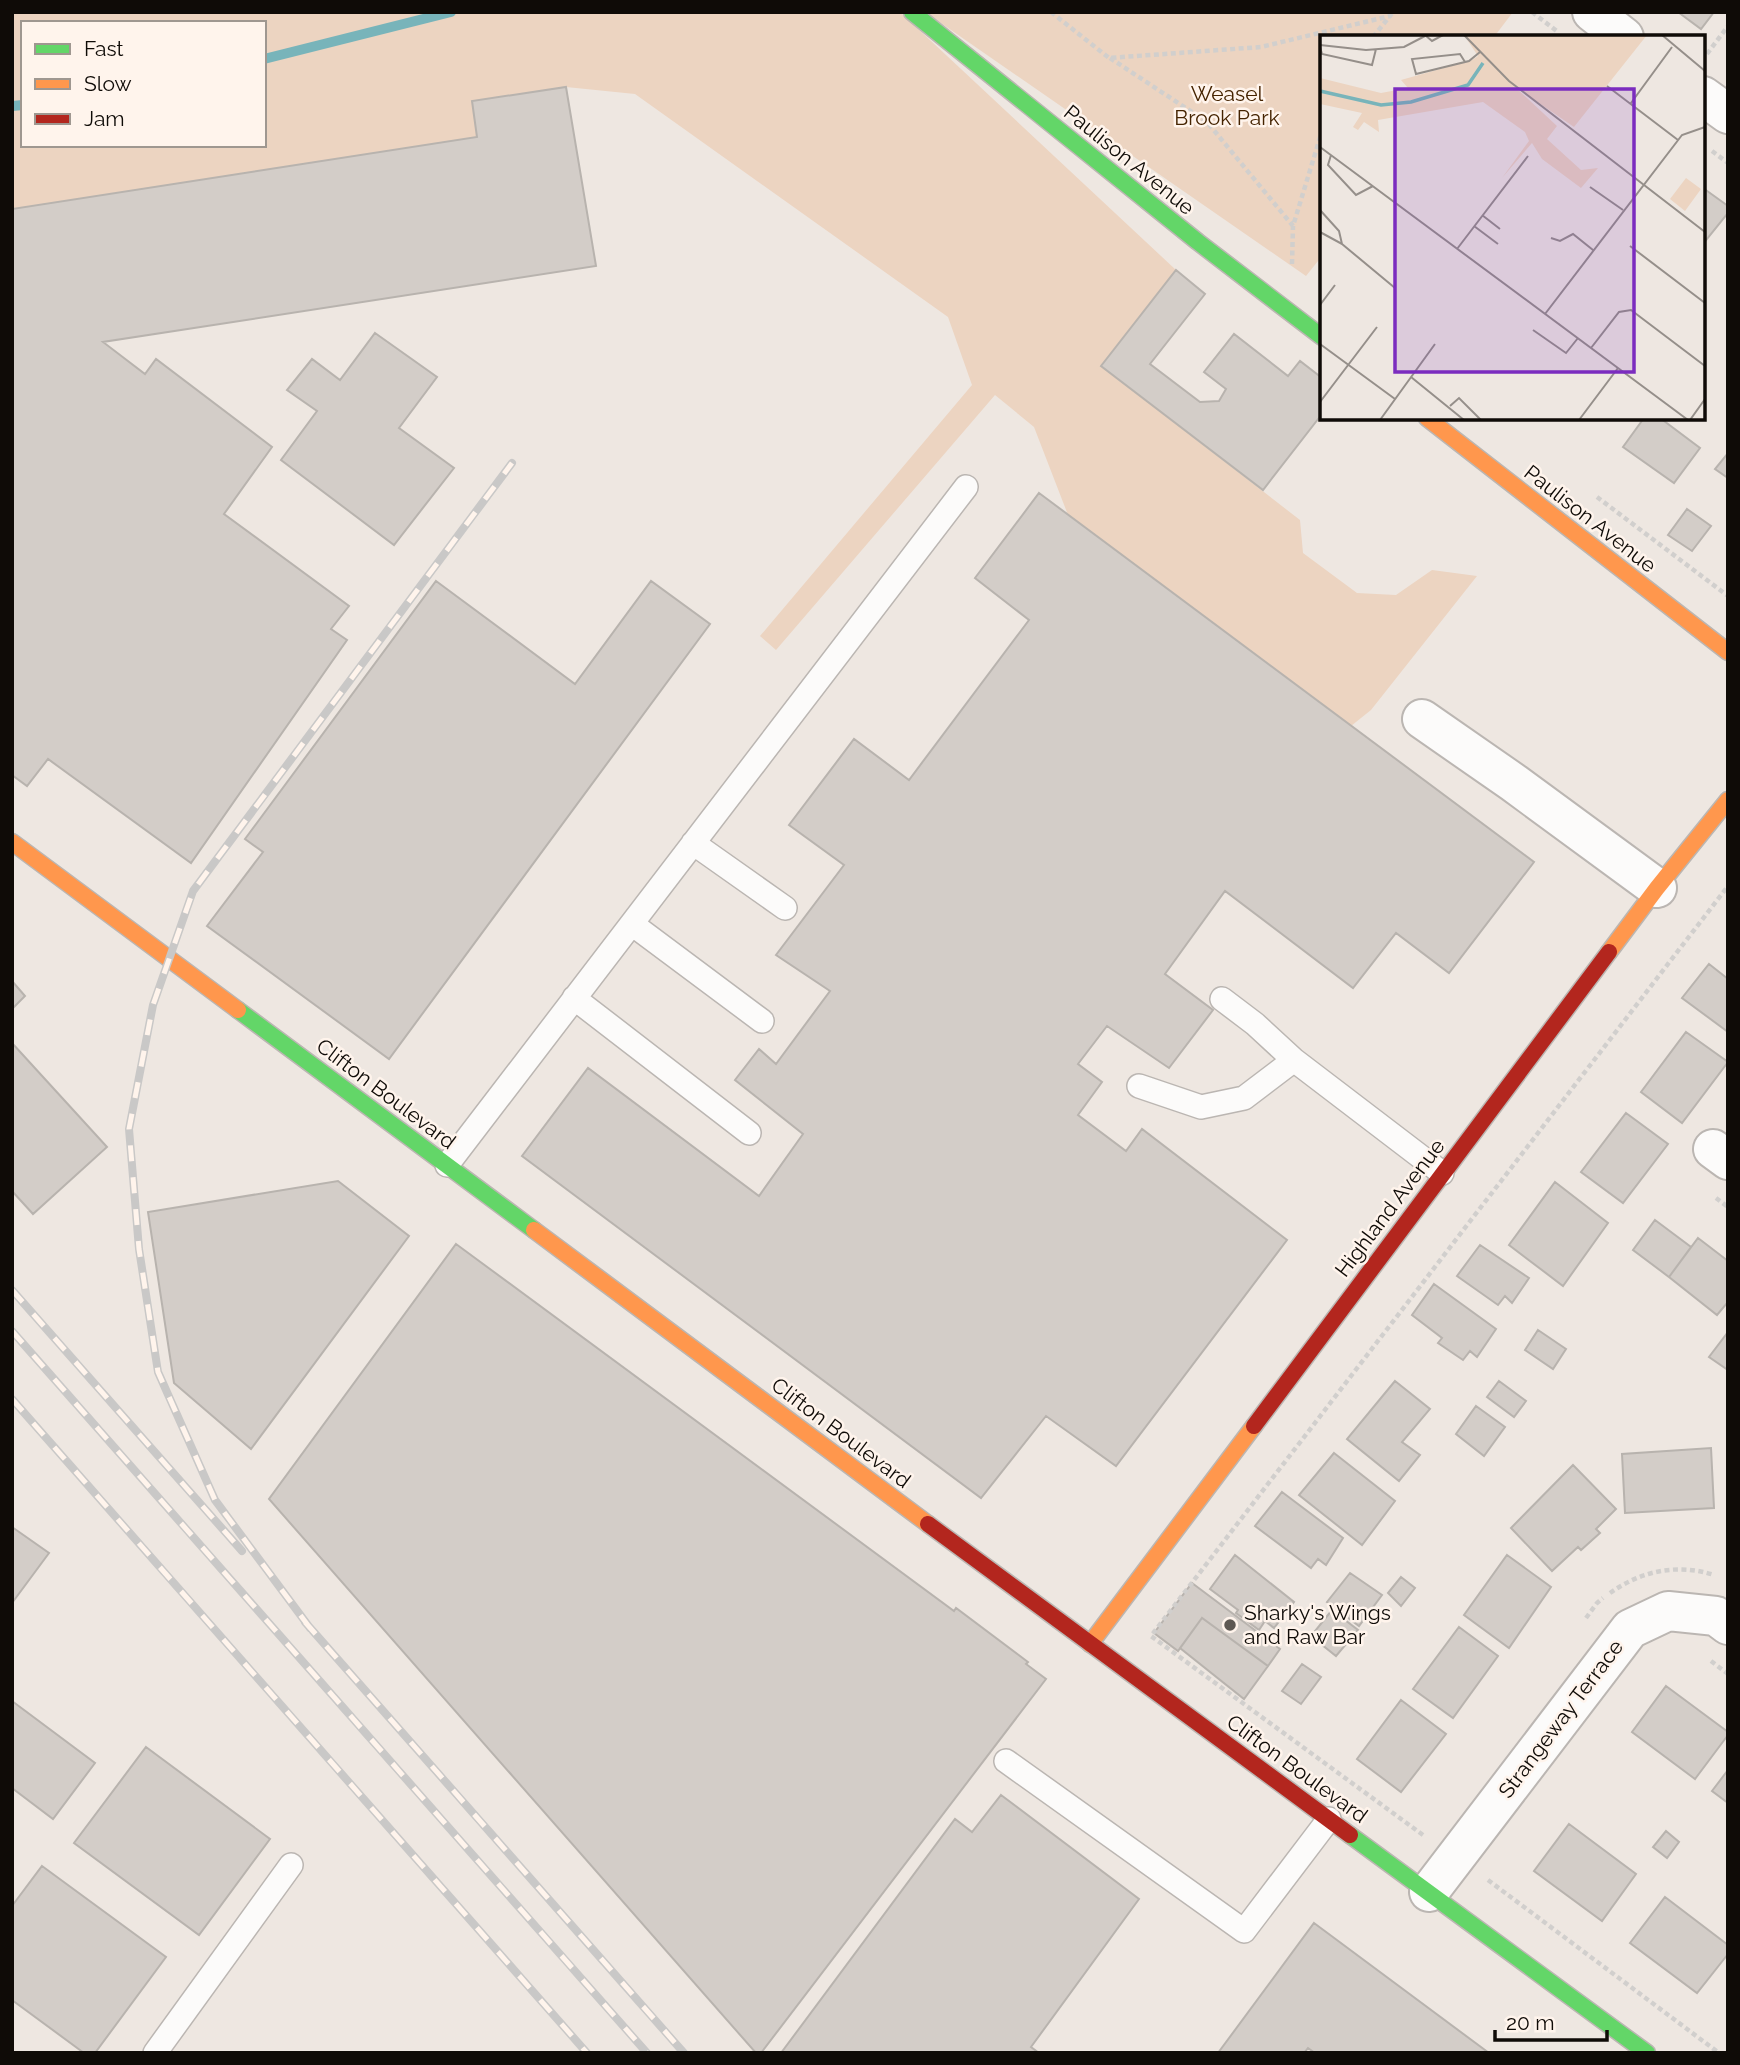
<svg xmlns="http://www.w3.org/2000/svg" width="1740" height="2065" font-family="Raleway,sans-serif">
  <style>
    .green { fill: #ecd4c1; fill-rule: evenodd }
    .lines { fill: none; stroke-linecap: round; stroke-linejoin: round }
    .stream { stroke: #78b4ba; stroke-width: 10 }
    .building { fill: #d3cdc8; stroke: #b8b3ae; stroke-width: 2 }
    .lane-casing { stroke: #bbb6b2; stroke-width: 26 }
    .street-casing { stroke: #bbb6b2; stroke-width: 42 }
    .fast-casing { stroke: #bbb6b2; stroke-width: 19 }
    .slow-casing { stroke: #bbb6b2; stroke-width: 19 }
    .jam-casing { stroke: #bbb6b2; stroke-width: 19 }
    .path { stroke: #d1cfcd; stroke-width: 4.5; stroke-dasharray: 5 3.5; stroke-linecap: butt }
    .lane { stroke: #fcfbfa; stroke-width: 23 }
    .street { stroke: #fcfbfa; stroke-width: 38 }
    .fast { stroke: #63d668; stroke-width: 16 }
    .slow { stroke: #ff974d; stroke-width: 16 }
    .jam { stroke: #b3261e; stroke-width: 16 }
    .rail-casing { stroke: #c9c8c7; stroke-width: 8 }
    .rail { stroke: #fff4ec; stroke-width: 5; stroke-dasharray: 16; stroke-linecap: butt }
    .poi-dot { fill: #5d5853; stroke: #fff4ec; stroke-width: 2.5 }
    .labels { text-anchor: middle; stroke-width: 5; stroke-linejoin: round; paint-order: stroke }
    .park-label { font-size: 21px; fill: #452300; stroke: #fff4ec }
    .street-label { font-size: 21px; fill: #0f0b07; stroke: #fff4ec }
    .poi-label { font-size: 21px; fill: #0f0b07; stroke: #fff4ec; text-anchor: start }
    .inset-river { fill: none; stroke: #78b4ba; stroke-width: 3.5 }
    .inset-road { fill: none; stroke: #958f8a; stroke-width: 2 }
    .view { fill: #7b2cbf; fill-opacity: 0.15; stroke: #7b2cbf; stroke-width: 3.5 }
    .inset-edge { fill: none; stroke: #0f0b07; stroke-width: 3.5 }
  </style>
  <rect width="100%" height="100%" fill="#eee7e1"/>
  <!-- green -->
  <path class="green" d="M12 12H900L1176 270 1101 366 1300 520 1303 553 1357 593 1396 595 1432 570 1477 576 1371 710 1351 726 1068 515 1034 427 995 395 776 650 760 636 972 385 948 317 635 94 566 87 473 101 477 137 12 209ZM23 23H264V145H23Z
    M925 12H1513L1494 37H1322V256L1306 276Z"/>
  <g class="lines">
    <!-- stream -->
    <path class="stream" d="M264 59 451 12
      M12 106 23 105"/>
  </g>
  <!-- building -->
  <path class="building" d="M1678 12H1714L1701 29Z
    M566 87 596 266 103 342 145 374 156 359 272 447 224 514 349 606 331 629 347 640 191 863 48 759 27 786 12 775V209L477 137 472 101Z
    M1703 188 1728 206V213L1703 244Z
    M1176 270 1205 294 1150 364 1200 402 1219 401 1226 389 1204 372 1234 334 1288 376 1300 361 1322 378V414L1263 490 1101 366Z
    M375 333 437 377 399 428 454 468 394 545 281 460 317 411 287 390 312 359 340 380Z
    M1644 418H1660L1700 448 1674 483 1623 447Z
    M1728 453V478L1715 469Z
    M1039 493 1534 862 1449 973 1396 933 1353 988 1225 891 1165 974 1213 1010 1169 1068 1107 1026 1078 1064 1102 1082 1078 1115 1126 1151 1142 1129 1287 1240 1116 1466 1046 1416 981 1498 522 1156 588 1068 759 1196 803 1134 735 1080 759 1049 776 1064 830 991 776 955 844 865 789 825 854 739 909 780 1029 620 975 578Z
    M1687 509 1711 526 1692 551 1668 535Z
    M436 581 575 684 651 581 710 624 389 1059 207 926 263 852 245 839Z
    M1709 964 1728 979V1032L1682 998Z
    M12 981 25 996 12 1009Z
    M1686 1032 1728 1062 1682 1123 1641 1092Z
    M12 1043 107 1147 33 1214 12 1191Z
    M1626 1113 1668 1144 1623 1203 1581 1172Z
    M338 1181 409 1236 251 1449 174 1383 148 1212Z
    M1555 1182 1608 1223 1563 1286 1509 1245Z
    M1655 1220 1691 1247 1669 1277 1633 1250Z
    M1698 1238 1728 1261V1302L1717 1315 1669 1277Z
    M456 1244 954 1611 956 1608 1028 1662 1026 1664 1046 1679 761 2053H756L269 1499Z
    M1480 1245 1529 1278 1512 1303 1505 1296 1498 1305 1457 1276Z
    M1434 1284 1496 1329 1477 1357 1470 1351 1463 1360 1438 1343 1442 1338 1412 1315Z
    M1538 1330 1566 1349 1553 1369 1525 1350Z
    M1728 1332V1370L1709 1357Z
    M1395 1381 1430 1409 1402 1442 1420 1455 1399 1481 1347 1439Z
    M1499 1381 1526 1401 1514 1417 1487 1397Z
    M1476 1406 1505 1427 1484 1456 1456 1434Z
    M1711 1448 1714 1508 1625 1513 1622 1454Z
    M1334 1453 1395 1501 1362 1545 1299 1495Z
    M1573 1465 1616 1509 1596 1529 1600 1533 1581 1550 1578 1547 1552 1571 1511 1528Z
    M1282 1492 1343 1538 1326 1565 1318 1559 1311 1568 1255 1526Z
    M12 1527 49 1553 12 1603Z
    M1235 1555 1294 1602 1274 1628 1265 1621 1259 1630 1236 1613 1238 1610 1210 1589Z
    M1507 1555 1551 1587 1509 1648 1464 1615Z
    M1350 1573 1382 1595 1359 1626 1327 1602Z
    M1401 1577 1415 1588 1401 1606 1388 1593Z
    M1192 1583 1280 1649 1268 1666 1202 1618 1178 1651 1154 1633Z
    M1332 1610 1358 1630 1336 1656 1311 1636Z
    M1202 1618 1268 1666 1244 1699 1180 1648Z
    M1459 1627 1498 1656 1453 1718 1413 1689Z
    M1302 1664 1321 1677 1301 1704 1282 1691Z
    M1666 1686 1728 1732V1735L1695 1779 1632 1732Z
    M1401 1700 1446 1734 1401 1792 1357 1759Z
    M12 1701 95 1763 53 1819 12 1788Z
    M146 1747 270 1839 199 1935 74 1843Z
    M1728 1770V1803L1712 1791Z
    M1001 1795 1139 1899 1031 2047 1039 2053H781L955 1819 972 1832Z
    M1569 1824 1636 1874 1602 1921 1534 1871Z
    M1666 1831 1679 1842 1667 1858 1653 1847Z
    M42 1866 166 1957 95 2053H84L12 2000V1906Z
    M1665 1897 1728 1945V1954L1697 1993 1630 1943Z
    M1314 1923 1489 2053H1315L1308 2048 1304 2053H1218Z"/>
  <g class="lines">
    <defs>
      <path id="lane" d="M693 843 785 908
        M632 924 762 1021
        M574 998 749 1133
        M1222 999 1255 1024 1294 1060
        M1139 1086 1201 1107 1244 1098 1294 1060 1442 1173
        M447 1165 966 487
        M1006 1761 1244 1931 1329 1819
        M155 2053 291 1865"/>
      <path id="street" d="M1592 12 1624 37
        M1703 96 1728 114
        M1422 719 1514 783 1657 888
        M1713 1149 1728 1160
        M1429 1892 1630 1629 1668 1611 1716 1616 1728 1625"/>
      <path id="fast" d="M912 12 1198 242 1322 337
        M238 1010 534 1230
        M1350 1835 1647 2053"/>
      <path id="slow" d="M1427 418 1728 652
        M12 842 238 1010
        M1609 952 1657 888 1728 800
        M534 1230 928 1524
        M1090 1644 1254 1426"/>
      <path id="jam" d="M1254 1426 1609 952
        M928 1524 1350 1835"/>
    </defs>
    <!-- lane casing -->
    <use href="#lane" class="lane-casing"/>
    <!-- street casing -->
    <use href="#street" class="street-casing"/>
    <!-- fast casing -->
    <use href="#fast" class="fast-casing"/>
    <!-- slow casing -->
    <use href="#slow" class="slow-casing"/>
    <!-- jam casing -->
    <use href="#jam" class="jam-casing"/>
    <!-- path -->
    <path class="path" d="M1051 12 1109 58 1261 47 1390 16 1393 12
      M1532 12 1558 32
      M1373 37 1390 16
      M1707 54 1728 26
      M1110 58 1207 122 1293 226 1322 131
      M1712 151 1728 163
      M1292 264 1293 226
      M1597 497 1728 596
      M1716 1198 1728 1207
      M1610 1593C1641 1571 1677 1563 1714 1575
      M1586 1618 1597 1603 1603 1598
      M1711 1661 1728 1674
      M1423 1835 1151 1636 1728 886
      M1488 1880 1719 2053"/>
    <!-- lane -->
    <use href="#lane" class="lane"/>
    <!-- street -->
    <use href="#street" class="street"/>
    <!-- fast -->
    <use href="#fast" class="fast"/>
    <!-- slow -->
    <use href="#slow" class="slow"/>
    <!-- jam -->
    <use href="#jam" class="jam"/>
    <defs>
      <path id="rail" d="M12 1290 242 1551
        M12 1331 647 2053
        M12 1399 587 2053
        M305 1622 684 2053
        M310 1628 215 1500 158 1372 139 1249 129 1129 153 1005 193 891 512 463"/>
    </defs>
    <!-- rail casing -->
    <use href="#rail" class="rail-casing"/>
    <!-- rail -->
    <use href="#rail" class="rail"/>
  </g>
  <!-- markers -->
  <circle class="poi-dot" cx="1230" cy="1625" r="7"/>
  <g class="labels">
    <!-- park labels -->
    <g class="park-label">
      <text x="1227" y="101">Weasel<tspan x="1227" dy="24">Brook Park</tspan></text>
    </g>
    <!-- street labels -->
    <g class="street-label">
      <text transform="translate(1129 160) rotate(39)" y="7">Paulison Avenue</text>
      <text transform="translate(1590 519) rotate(38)" y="7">Paulison Avenue</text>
      <text transform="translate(386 1094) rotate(37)" y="7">Clifton Boulevard</text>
      <text transform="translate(1390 1208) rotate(-53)" y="7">Highland Avenue</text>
      <text transform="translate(841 1433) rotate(37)" y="7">Clifton Boulevard</text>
      <text transform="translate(1561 1719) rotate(-53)" y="7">Strangeway Terrace</text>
      <text transform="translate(1297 1769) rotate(36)" y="7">Clifton Boulevard</text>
    </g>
    <!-- poi labels -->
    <g class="poi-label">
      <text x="1244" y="1620">Sharky's Wings<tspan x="1244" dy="24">and Raw Bar</tspan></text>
    </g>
  </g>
  <!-- overview -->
  <g transform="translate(1320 35)">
    <rect width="385" height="385" fill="#eee7e1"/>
    <path d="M144 0H327L254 92 194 51 237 91 227 104 261 135 278 133 261 153 222 124 212 108 182 143 209 106 205 97 163 67 58 85 59 97 44 87 38 95 33 92 42 78 0 69V43L61 58 88 53 81 45 152 25 158 21ZM366 143 381 154 365 176 350 164Z" fill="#ecd4c1"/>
    <path class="inset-river" d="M0 56 61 70 91 67 148 50 163 28"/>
    <path class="inset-road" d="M105 0 112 6 123 0M144 0 189 46 385 197M342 0 385 36M0 10 46 15 84 12 105 1M0 12 2 19 52 30 56 14M145 27 140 19 92 24 96 39 149 26 160 17M287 51 358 105M311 68 352 12M0 112 368 385M11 120 8 130 36 160 53 151M270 152 303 175M0 175 19 196 22 209 0 197M162 180 180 194M154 191 178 209M231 203 240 206 253 199 273 215M22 209 75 253M310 211 385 268M137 214 208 121M0 270 15 250M225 279 362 100 385 92M213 295 246 318 258 303M0 309 75 364M271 313 299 277 311 275 385 331M91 342 144 385M0 367 57 292M130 371 139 363 161 385M60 385 115 309M259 385 298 333M370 385 385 364"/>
    <path class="view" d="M75 54H314V337H75Z"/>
    <rect width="385" height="385" class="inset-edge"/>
  </g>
  <!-- border -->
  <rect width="1740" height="2065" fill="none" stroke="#0f0b07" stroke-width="28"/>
  <!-- legend -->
  <rect x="21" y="21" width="245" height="126" fill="#fff4ec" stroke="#9f9790" stroke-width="2"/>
  <rect x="35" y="44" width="35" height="10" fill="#63d668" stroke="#9f9790" stroke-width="2"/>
  <text x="84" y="56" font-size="21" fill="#0f0b07">Fast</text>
  <rect x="35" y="79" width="35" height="10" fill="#ff974d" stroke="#9f9790" stroke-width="2"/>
  <text x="84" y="91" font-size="21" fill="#0f0b07">Slow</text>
  <rect x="35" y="114" width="35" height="10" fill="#b3261e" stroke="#9f9790" stroke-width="2"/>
  <text x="84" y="126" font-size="21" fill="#0f0b07">Jam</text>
  <!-- scale -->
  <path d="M1495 2030v10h112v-10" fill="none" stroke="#0f0b07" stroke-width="3.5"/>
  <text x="1506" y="2030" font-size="21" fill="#0f0b07" stroke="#fff4ec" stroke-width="5" paint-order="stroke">20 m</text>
</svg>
